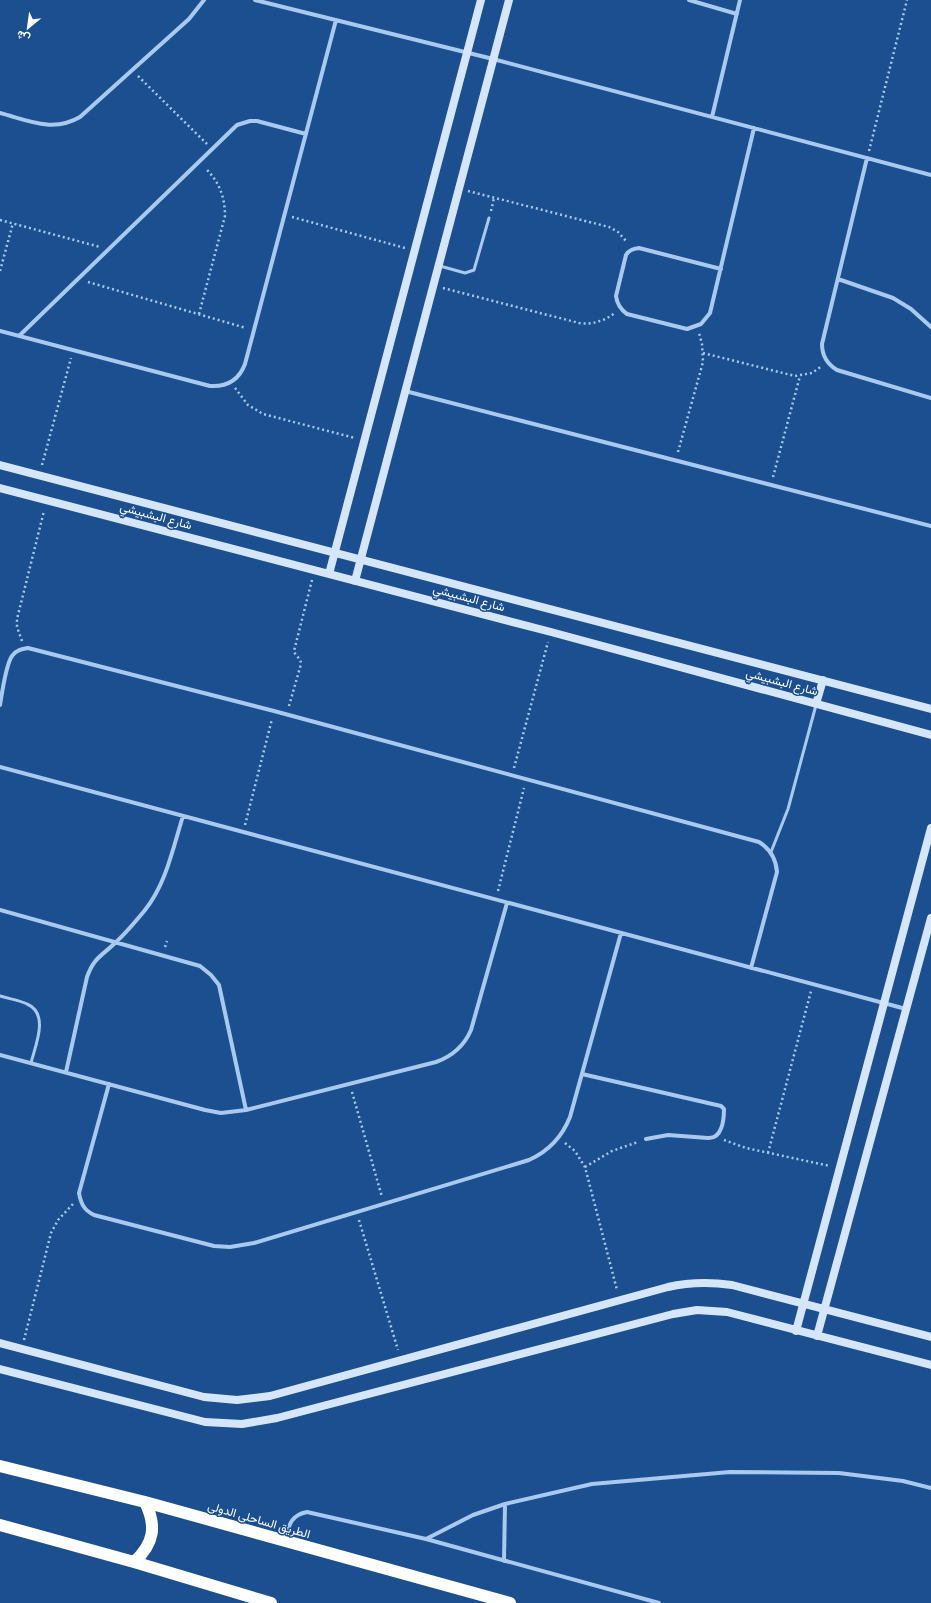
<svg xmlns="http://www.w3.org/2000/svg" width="931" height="1603" font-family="'IBM Plex Sans',Vazirmatn,sans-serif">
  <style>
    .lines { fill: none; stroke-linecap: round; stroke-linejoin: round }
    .path { stroke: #a9c9ee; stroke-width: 2.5; stroke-dasharray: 2 3; stroke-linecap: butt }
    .lane { stroke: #a9c9ee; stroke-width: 3 }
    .street { stroke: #a9c9ee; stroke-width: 4 }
    .secondary { stroke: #d6e6fa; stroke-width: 8 }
    .highway { stroke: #fff; stroke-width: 12 }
    .labels { text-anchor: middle; stroke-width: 3; stroke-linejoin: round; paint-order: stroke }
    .street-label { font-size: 12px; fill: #fff; stroke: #1b4f8f }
  </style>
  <rect width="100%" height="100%" fill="#1b4f8f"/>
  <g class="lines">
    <!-- path -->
    <path class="path" d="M138 76 207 144
      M869 151 907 0
      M468 191 609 227 618 232 627 242
      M491 211 494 198
      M292 217 405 248
      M0 220 100 247
      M0 271 13 223
      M88 282 246 328
      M443 288 579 323C592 325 604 321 615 313
      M199 314 225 216C225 197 219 181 205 168
      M703 353 795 376 812 373 822 366
      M235 388 248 405 263 414 355 438
      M678 452 703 362 702 344 699 333
      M42 465 71 358
      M773 477 800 376
      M22 641 17 627V619L44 511
      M289 706 301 664C301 658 295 656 294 651L312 580
      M514 768 548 642
      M245 825 272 719
      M498 891 524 788
      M165 947 167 941
      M352 1092 382 1197
      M724 1140 746 1148 830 1166
      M565 1143 575 1151 585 1167 617 1290
      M768 1153 811 991
      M585 1167 612 1151 638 1142
      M359 1220 398 1350
      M24 1340 51 1233 58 1220 73 1204"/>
    <!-- lane -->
    <path class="lane" d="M440 266 465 273 474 270 489 218
      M771 852 788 809 816 705
      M0 996C9 999 19 1000 27 1004 50 1014 35 1046 31 1063"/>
    <!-- street -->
    <path class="street" d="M255 0 493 59 931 175
      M689 0 737 14
      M0 113C27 120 53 133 80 117L189 19 204 0
      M712 117 740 0
      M867 158 822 344C822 356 827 364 837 370L931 398
      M721 269 639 248C633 249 629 250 626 255L616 296C617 304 620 309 627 314L687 329 701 324 710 313 754 128
      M838 279 893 298 911 309 931 327
      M0 331 210 386C227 387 239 380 245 364L336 20
      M19 336 237 125 250 121H257L306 134
      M405 391 931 526
      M0 705C2 693 6 664 12 656 16 650 22 649 28 648L274 711 759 842C770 849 776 859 777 872L751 968
      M0 767 906 1009
      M0 910 200 966 211 975 219 985 246 1110
      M0 1055 205 1110 221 1113 246 1110 436 1062C453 1056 464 1046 471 1030L507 903
      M66 1072 87 977C94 957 102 956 116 942 126 933 136 921 145 910 166 884 173 848 183 816
      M582 1074 721 1106 724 1109C724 1120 722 1139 708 1138L668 1135 646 1139
      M109 1084 79 1193C81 1204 84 1210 94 1215L214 1246 230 1247 254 1243 529 1160C549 1151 562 1137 570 1117L621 933
      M285 1539C289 1525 291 1515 307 1512L426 1539 659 1603
      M426 1539 473 1515 505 1504 592 1484 730 1472 839 1473 903 1481 931 1488
      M504 1561 505 1504"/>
    <!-- secondary -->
    <path class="secondary" d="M0 465 931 709
      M0 488 551 632 931 735
      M329 574 481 0
      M355 581 509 0
      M816 704 823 680
      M796 1331 931 828
      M817 1336 931 918
      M0 1343 204 1397 237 1400 270 1396 668 1287C690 1282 710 1282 732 1285L931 1337
      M0 1369 205 1422 242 1424 277 1418 673 1314 697 1310 727 1312 931 1365"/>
    <!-- highway -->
    <path class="highway" d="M0 1466 145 1502 510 1603
      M0 1525 134 1562 271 1603
      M134 1562C154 1544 157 1526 145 1502"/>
  </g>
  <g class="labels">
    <!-- street labels -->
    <g class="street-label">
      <text transform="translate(156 516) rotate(15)" y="4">شارع البشبيشي</text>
      <text transform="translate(469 598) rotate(15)" y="4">شارع البشبيشي</text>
      <text transform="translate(782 682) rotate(15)" y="4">شارع البشبيشي</text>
      <text transform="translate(259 1520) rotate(16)" y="4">الطريق الساحلى الدولى</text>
    </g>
  </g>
  <!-- north arrow -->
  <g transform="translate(28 28) rotate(209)" stroke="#1b4f8f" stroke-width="3" paint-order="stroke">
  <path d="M0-3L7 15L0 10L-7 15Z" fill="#ffffff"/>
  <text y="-6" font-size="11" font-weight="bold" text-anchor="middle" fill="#ffffff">ش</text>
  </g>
</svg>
